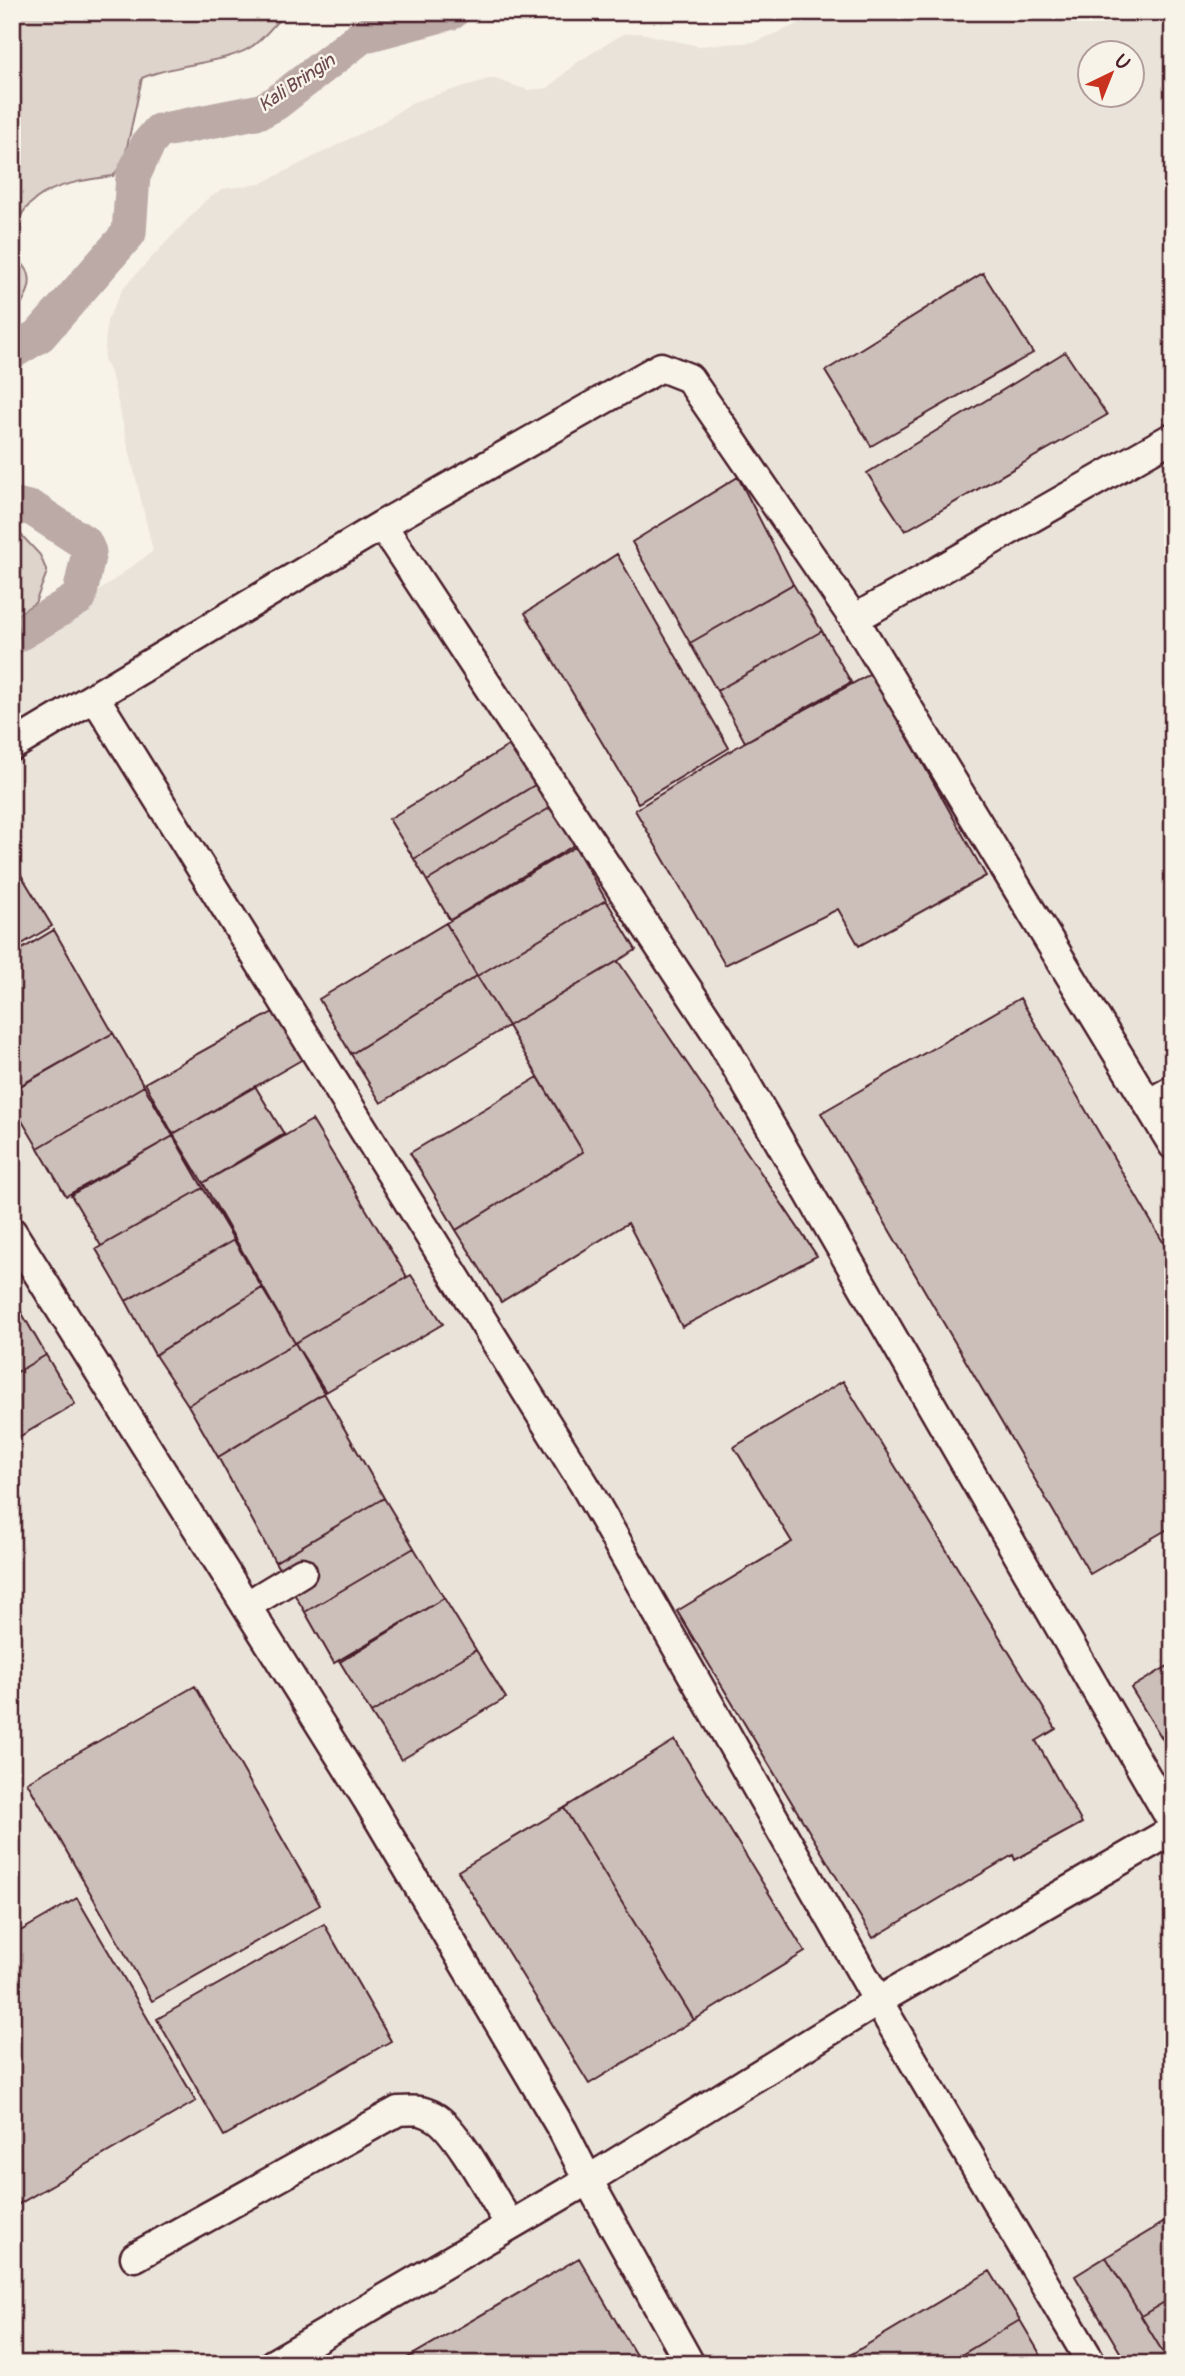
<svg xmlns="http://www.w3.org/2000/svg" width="1185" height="2376" font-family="Pangolin,sans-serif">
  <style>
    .built { fill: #eae3da; fill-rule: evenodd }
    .green { fill: #ded4cc; stroke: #947a7c; stroke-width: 2 }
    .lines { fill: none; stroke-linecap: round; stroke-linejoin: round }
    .river { stroke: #bcaaa7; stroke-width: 35 }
    .building { fill: #ccbfb9; stroke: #4a1f2b; stroke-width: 2 }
    .minor-casing { stroke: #4a1f2b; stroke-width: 33 }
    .minor { stroke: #f7f3e8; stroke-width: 28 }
    .labels { text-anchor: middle; stroke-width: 5; stroke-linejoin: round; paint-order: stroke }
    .water-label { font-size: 19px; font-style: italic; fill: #6c4950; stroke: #f7f3e8 }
  </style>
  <rect width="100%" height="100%" fill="#f7f3e8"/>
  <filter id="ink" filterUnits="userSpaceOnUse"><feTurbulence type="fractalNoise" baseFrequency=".0143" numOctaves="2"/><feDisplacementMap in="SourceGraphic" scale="14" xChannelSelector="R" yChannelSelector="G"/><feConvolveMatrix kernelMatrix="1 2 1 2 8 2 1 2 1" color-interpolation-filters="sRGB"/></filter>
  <g filter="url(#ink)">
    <!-- built -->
    <path class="built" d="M826 12H1173V2364H12V648L68 614 153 551 112 377 104 360 107 321 123 288 206 200 222 189 260 184 381 123 413 102 492 78 528 90 548 88 576 63 623 34 641 33 698 46 755 42ZM1090 52H1132V94H1090Z"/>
    <!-- green -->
    <path class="green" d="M26 12H286C275 23 264 39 251 47 227 63 172 64 142 78L124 161 113 176C71 182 25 187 12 236V26Z
      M12 242C14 254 17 257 25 267 38 284 21 304 12 319Z
      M12 525 40 555 47 572 35 603 12 618Z"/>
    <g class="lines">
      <!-- river -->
      <path class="river" d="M12 352 40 335 129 233 133 176 148 144 159 131 261 111 276 103 362 36 452 12
        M12 504 33 509 85 543 89 552 79 598 12 638"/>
    </g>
    <!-- building -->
    <path class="building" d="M983 273 1033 353 871 446 825 371Z
      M1065 352 1107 415 905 531 867 473Z
      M738 477 793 584 690 643 632 542Z
      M617 554 729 748 638 803 525 613Z
      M793 584 822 631 717 691 690 643Z
      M822 631 851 682 745 742 717 691Z
      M872 673 986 876 859 946 838 909 725 965 635 810 745 742Z
      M513 743 538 783 414 859 389 819Z
      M538 783 553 806 427 881 414 859Z
      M553 806 576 844 450 920 427 881Z
      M575 847 606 900 477 976 446 923Z
      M12 860 52 926 12 950Z
      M606 900 636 950 508 1026 477 976Z
      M446 923 477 976 351 1054 319 999Z
      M54 930 113 1033 12 1090V955Z
      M618 961 817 1256 682 1327 628 1223 501 1302 456 1230 583 1152 508 1026Z
      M477 976 508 1026 381 1103 351 1054Z
      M1020 998 1173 1259V1526L1090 1574 821 1113Z
      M273 1012 303 1059 173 1134 145 1083Z
      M113 1033 144 1086 38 1148 12 1104V1091Z
      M538 1077 583 1152 456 1230 410 1153Z
      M144 1086 173 1136 66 1196 38 1148Z
      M255 1086 284 1134 203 1183 173 1134Z
      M312 1120 407 1277 295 1343 203 1183Z
      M173 1136 203 1188 101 1246 71 1195Z
      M203 1188 234 1240 126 1301 96 1249Z
      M234 1240 262 1288 155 1355 126 1301Z
      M411 1275 443 1324 326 1392 295 1343Z
      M262 1288 295 1343 188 1405 155 1355Z
      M16 1303 46 1355 12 1375V1305Z
      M295 1343 324 1393 218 1457 188 1405Z
      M46 1355 75 1404 12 1441V1375Z
      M843 1381 1056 1729 1036 1741 1082 1823 1015 1860 1013 1855 873 1938 677 1611 792 1542 734 1447Z
      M324 1393 384 1498 275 1562 218 1457Z
      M384 1498 414 1548 305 1612 275 1562Z
      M414 1548 444 1598 334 1663 305 1612Z
      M444 1598 476 1650 371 1713 340 1662Z
      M476 1650 506 1698 401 1760 371 1713Z
      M1173 1663V1756L1131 1688Z
      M195 1686 320 1905 152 2001 27 1782Z
      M675 1740 805 1952 694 2020 564 1808Z
      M564 1808 694 2020 589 2084 458 1871Z
      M77 1898 196 2101 12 2208V1936Z
      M324 1924 391 2041 224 2136 157 2019Z
      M1173 2217V2297L1141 2316 1106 2257Z
      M1106 2257 1141 2316 1170 2364H1127L1075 2276Z
      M579 2258 641 2364H397Z
      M990 2271 1020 2320 946 2364H835Z
      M1173 2297V2364H1170L1141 2316Z
      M1020 2320 1046 2364H946Z"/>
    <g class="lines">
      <defs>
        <path id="minor" d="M382 525 719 1037 1173 1823
          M854 619 1173 437
          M96 699 584 1484 878 2001 1092 2364
          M12 746 382 525 661 367 689 378 854 619 1173 1145
          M1148 1104 1173 1090
          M12 1232 367 1799 563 2131 588 2180 273 2364
          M246 1606 302 1572
          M135 2257 398 2111C412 2110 422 2109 435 2117 458 2130 494 2200 510 2225
          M690 2364 588 2180 878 2001 1173 1830"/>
      </defs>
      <!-- minor casing -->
      <use href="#minor" class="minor-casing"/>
      <!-- minor -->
      <use href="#minor" class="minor"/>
    </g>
  </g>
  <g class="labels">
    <!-- water labels -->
    <g class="water-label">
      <text transform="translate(296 82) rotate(-34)" y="7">Kali Bringin</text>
    </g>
  </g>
  <!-- margin -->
  <rect width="1185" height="2376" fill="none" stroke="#f7f3e8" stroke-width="42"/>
  <rect x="21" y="21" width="1143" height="2334" fill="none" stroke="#4a1f2b" stroke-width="2.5" filter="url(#ink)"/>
  <!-- north arrow -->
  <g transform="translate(1111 74) rotate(43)"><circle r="33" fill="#f7f3e8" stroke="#b29e9c" stroke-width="2"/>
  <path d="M0-5L12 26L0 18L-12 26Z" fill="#c8321e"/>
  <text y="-10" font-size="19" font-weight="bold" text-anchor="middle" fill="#4a1f2b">U</text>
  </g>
</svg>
